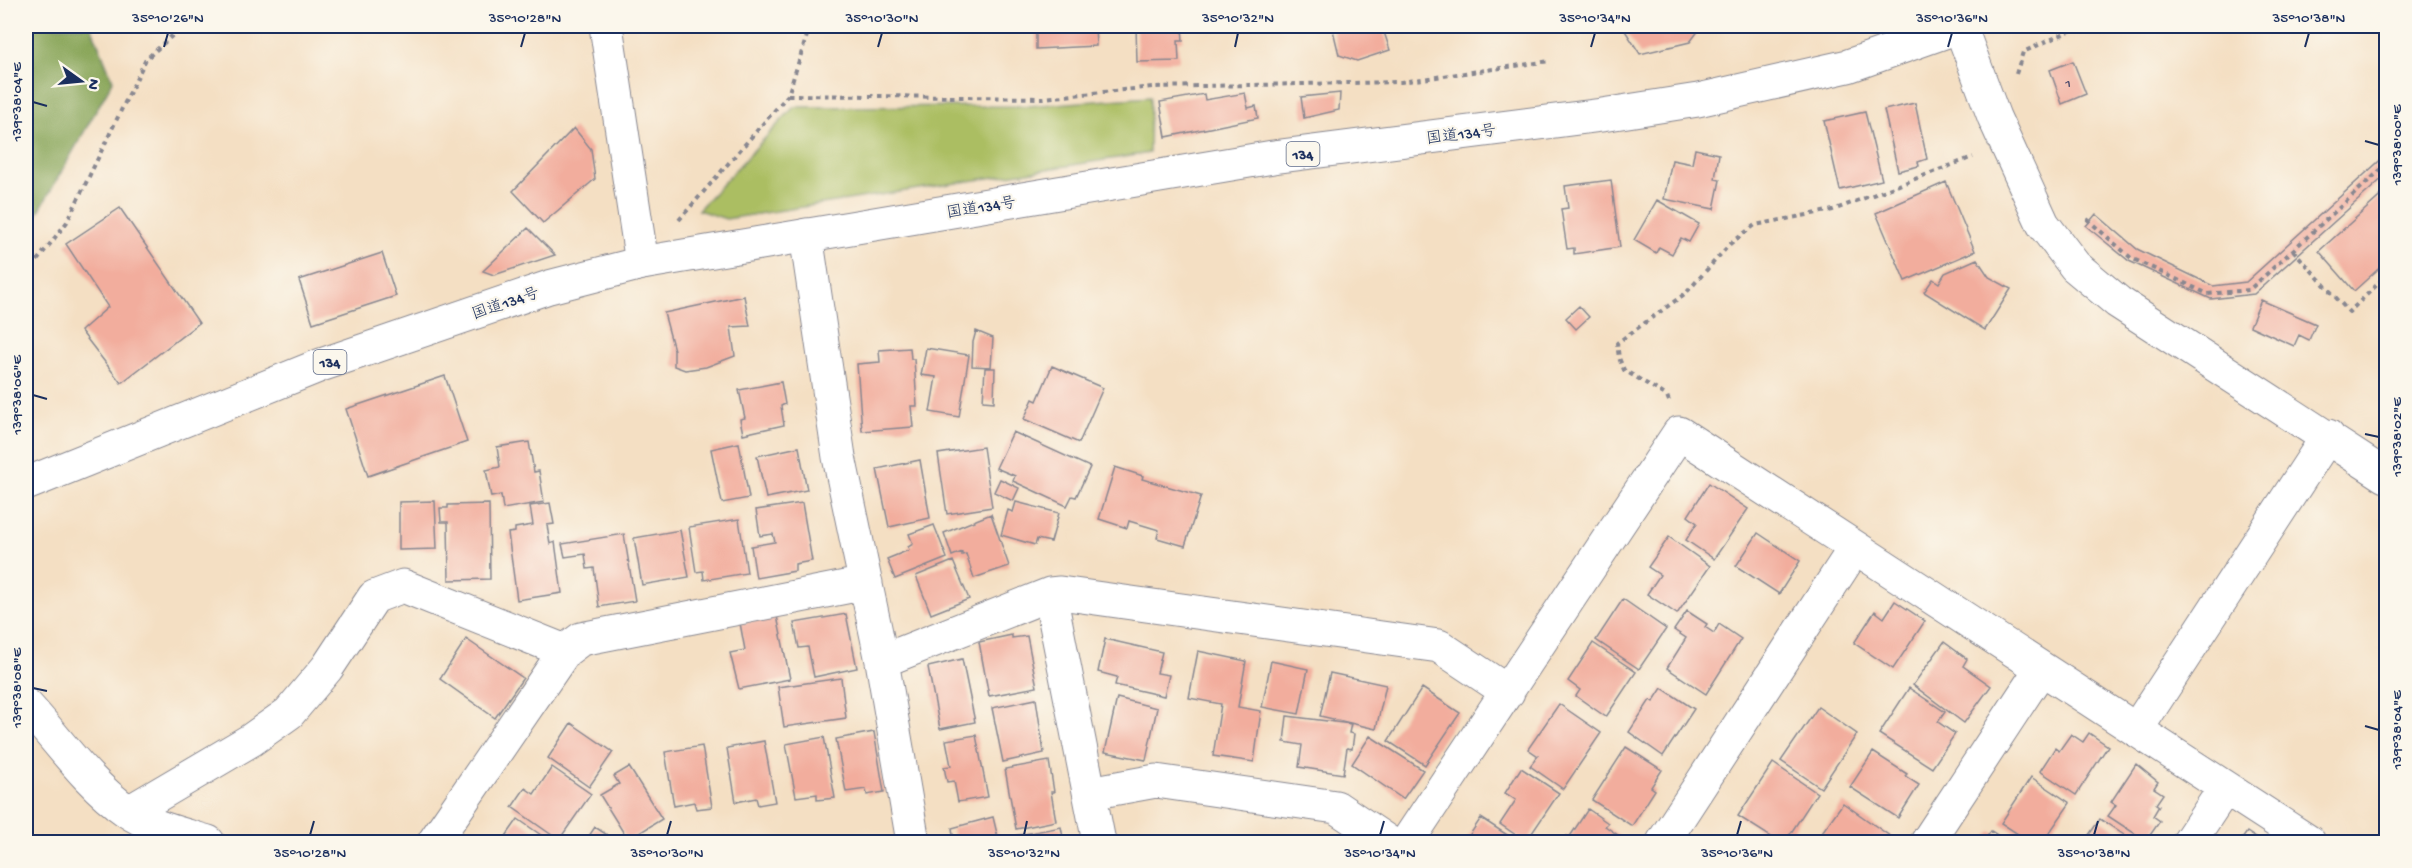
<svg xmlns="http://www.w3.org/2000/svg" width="2412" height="868" font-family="'Gochi Hand','Klee One',sans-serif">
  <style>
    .green { fill: #abbe62; stroke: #637660; stroke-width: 1.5 }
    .forest { fill: #88a558; stroke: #526a5b; stroke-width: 1.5 }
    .building { fill: #f2ad9d }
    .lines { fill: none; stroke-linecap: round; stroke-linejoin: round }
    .minor-casing { stroke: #888790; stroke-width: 35 }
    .tertiary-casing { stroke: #888790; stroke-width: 35 }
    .trunk-casing { stroke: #888790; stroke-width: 35 }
    .path { stroke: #888790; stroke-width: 4; stroke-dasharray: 4.5 4.5; stroke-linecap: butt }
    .minor { stroke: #fff; stroke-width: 33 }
    .tertiary { stroke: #fff; stroke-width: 33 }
    .trunk { stroke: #fff; stroke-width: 33 }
    .ticks { fill: none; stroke: #1b2f5e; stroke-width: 2 }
    .labels { text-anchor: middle; stroke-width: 4.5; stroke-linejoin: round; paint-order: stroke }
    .number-label { font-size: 14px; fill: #514e6e }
    .shield { fill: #fbf7ec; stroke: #5e6b89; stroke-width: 1.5 }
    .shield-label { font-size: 15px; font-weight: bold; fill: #1b2f5e }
    .street-label { font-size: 16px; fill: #1b2f5e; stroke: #fbf7ec }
    .neatline { fill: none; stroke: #1b2f5e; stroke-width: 2 }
    .ticks-label { font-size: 15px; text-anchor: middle; fill: #1b2f5e }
  </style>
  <rect width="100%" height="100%" fill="#fbf7ec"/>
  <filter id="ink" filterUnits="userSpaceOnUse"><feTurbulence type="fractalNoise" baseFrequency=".0167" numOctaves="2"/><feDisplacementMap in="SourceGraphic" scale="12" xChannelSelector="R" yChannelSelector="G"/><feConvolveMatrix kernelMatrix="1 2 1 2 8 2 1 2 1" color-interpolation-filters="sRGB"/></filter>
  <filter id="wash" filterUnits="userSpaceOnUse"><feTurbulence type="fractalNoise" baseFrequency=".008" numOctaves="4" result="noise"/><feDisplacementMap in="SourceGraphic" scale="24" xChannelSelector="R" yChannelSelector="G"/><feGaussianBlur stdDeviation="1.35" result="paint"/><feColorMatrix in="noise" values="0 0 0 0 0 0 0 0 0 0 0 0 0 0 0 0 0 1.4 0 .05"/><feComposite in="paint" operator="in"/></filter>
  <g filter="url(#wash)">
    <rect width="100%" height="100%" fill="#f4dfc3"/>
    <!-- green -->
    <path class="green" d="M1150 97 1149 153 726 219 698 210 794 107 1028 106Z"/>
    <!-- forest -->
    <path class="forest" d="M26 26H91L113 81 26 234Z"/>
    <g id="blocks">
      <!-- building -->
      <path class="building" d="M1036 26H1095L1096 46 1036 49Z
        M1136 26H1182L1183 41H1178L1179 61 1137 62Z
        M1332 26H1382L1390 50 1357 61 1339 55Z
        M1622 26H1702L1690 42 1640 54Z
        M2073 61 2086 94 2062 104 2050 70Z
        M1245 93 1248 108 1256 106 1258 118 1166 137 1160 102 1204 94 1205 100Z
        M1340 93 1339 110 1304 118 1301 97Z
        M1915 103 1927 159 1918 162 1919 166 1898 171 1884 110Z
        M1865 112 1882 180 1840 190 1824 121Z
        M574 128 591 149 595 179 543 223 513 191Z
        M1695 149 1719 154 1715 179 1720 180 1714 209 1664 199 1672 160 1692 164Z
        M2386 155V175L2254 294 2211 299 2129 261 2086 226 2096 214 2137 249 2213 286 2246 282Z
        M1611 180 1620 247 1574 254V248L1567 249 1561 209 1568 208 1565 186Z
        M1946 182 1975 251 1905 281 1876 213Z
        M2386 191V262L2354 291 2319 251Z
        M1657 200 1699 224 1689 242 1681 238 1672 254 1659 247 1656 253 1634 240Z
        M120 208 199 323 121 383 81 331 108 307 66 244Z
        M528 228 555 255 494 275 483 271Z
        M382 253 396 296 313 323 299 280Z
        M1977 259 1989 277 2011 289 1985 330 1924 292 1933 279 1939 283 1945 273Z
        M744 296 750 326 731 327 735 356 706 367 685 370 674 366V350L664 313Z
        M2261 300 2316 324 2309 340 2299 335 2294 346 2250 326Z
        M1579 306 1589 317 1576 329 1566 318Z
        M976 331 993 338 991 367 972 366 973 342Z
        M910 348 911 359H914L917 406H911L913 427 862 431 857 364 880 362 879 350Z
        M926 348 969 355 959 417 930 412 936 377 921 375Z
        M1052 366 1103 388 1079 443 1024 419 1033 399 1037 401Z
        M985 368H995L994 402 983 401Z
        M445 376 467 442 368 476 346 409Z
        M781 382 785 404 781 406 784 425 743 434 740 419 745 418 739 390Z
        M1013 432 1090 467 1076 497 1072 496 1067 506 1013 481 1015 476 996 468Z
        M529 442 534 472 539 471 544 502 503 509 501 495 491 497 486 470 500 467 497 447Z
        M739 443 749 498 722 503 711 449Z
        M799 447 807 490 766 498 757 456Z
        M983 447 992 507 947 514 938 454Z
        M920 460 930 518 889 527 877 469Z
        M1115 467 1143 476 1142 479 1201 496 1185 546 1157 538 1159 530 1129 521 1127 528 1099 519Z
        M1000 479 1019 488 1013 501 994 492Z
        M1709 483 1748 509 1714 559 1686 540 1697 523 1688 516Z
        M435 501 437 549 399 550V502Z
        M1016 502 1059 513 1051 542 1037 539 1035 545 1001 535 1008 510 1013 512Z
        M550 503 554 524 547 525 550 544 555 542 562 593 517 600 508 533 515 532V528L533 525 530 506Z
        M802 503 812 561 795 564V571L756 578 751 546 775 542 773 534 760 536 756 510Z
        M489 504 490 579 449 580 448 522H441L440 508H448V505Z
        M991 514 1009 566 974 578 966 554 962 555V552L952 556 944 533Z
        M739 519 747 573 704 580 703 571 696 572 689 527Z
        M934 525 947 558 895 579 887 559 909 550 908 547 913 544 909 534Z
        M680 530 689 577 642 585 634 538Z
        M1758 533 1800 561 1779 594 1736 566Z
        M624 534 635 601 599 607 594 568 587 569 585 554 565 557 562 544Z
        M1669 537 1710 566 1677 614 1647 594 1660 575 1648 567Z
        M953 561 969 599 931 614 916 576Z
        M1623 599 1666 629 1639 669 1596 640Z
        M1895 601 1925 621 1893 669 1854 643 1875 611 1884 618Z
        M1687 611 1707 624 1705 627 1714 633 1719 624 1741 639 1706 694 1667 668 1686 638 1674 630Z
        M846 614 857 668 814 677 808 647 799 648 794 623Z
        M777 616 790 679 739 689 730 653 745 650 740 623Z
        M1012 635V638L1027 636 1037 687 989 696 979 642Z
        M466 639 523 678 495 718 440 679Z
        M1105 639 1162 652 1157 673 1169 675 1164 696 1115 685 1117 677 1098 672Z
        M1944 642 1967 659 1963 666 1991 686 1964 723 1913 685Z
        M1593 643 1636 672 1606 717 1576 696 1580 690 1568 681Z
        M1198 651 1246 661 1238 707 1261 711 1254 762 1213 756 1221 704 1189 698Z
        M962 659 975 722 940 729 928 667Z
        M1271 661 1308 669 1299 714 1262 707Z
        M1330 673 1386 685 1376 729 1320 716Z
        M841 678 846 718 784 727 778 687Z
        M1422 688 1460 713 1425 765 1388 741Z
        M1662 688 1694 709 1663 756 1629 732 1650 700 1653 702Z
        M1909 688 1945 712 1938 722 1955 734 1932 768 1879 734Z
        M1117 698 1157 708 1146 760 1105 752Z
        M1036 699 1044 753 1003 762 992 708Z
        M1559 704 1601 733 1563 789 1530 766 1538 756 1528 749Z
        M1818 707 1857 734 1821 788 1781 761Z
        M1287 716 1351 724 1349 733 1354 734 1352 749 1347 748 1343 774 1299 767 1302 745 1284 742Z
        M571 723 613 752 589 787 548 758Z
        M874 732 884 792 867 795 866 789 846 792 836 739Z
        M2089 733 2108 746 2076 795 2040 771 2055 748 2059 751 2071 734 2083 742Z
        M976 735 988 797 958 802 954 781 947 782 944 767 951 766 946 740Z
        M1370 736 1423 770 1403 799 1352 764Z
        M824 737 835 798 817 800V794L796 797 786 744Z
        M764 741 775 802 758 805 756 798 736 802 727 748Z
        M702 746 712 807 696 809 694 802 674 806 665 752Z
        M1626 747 1662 770 1651 787 1655 790 1632 826 1592 800Z
        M1873 752 1907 774 1905 776 1919 785 1898 818 1850 787Z
        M1049 761 1054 792H1051L1056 821 1016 829 1005 769Z
        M1773 763 1817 793 1785 842H1779L1738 816Z
        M2136 764 2158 782 2154 788 2163 794 2156 804 2159 806 2153 816 2160 821 2146 841 2108 816 2116 805 2111 802Z
        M552 767 591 794 559 840 512 807 525 788 534 794Z
        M629 767 662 819 628 840 600 795 619 784 614 776Z
        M1521 768 1559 793 1526 842 1500 824 1516 800 1505 793Z
        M2031 777 2070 803 2043 842H2030L2001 823Z
        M1843 803 1894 839 1892 842H1815Z
        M1588 809 1608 823 1605 826 1622 838 1619 842H1563L1567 836 1569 838Z
        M993 817 999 842H954L952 828Z
        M1481 818 1518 842H1465Z
        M518 819 551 842H502Z
        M2100 819 2127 837 2126 839 2131 842H2084Z
        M595 827 618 842H585Z
        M1061 827 1064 842H1015L1013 836Z
        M1991 831 2008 842H1983Z
        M2247 832 2262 842H2240Z"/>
    </g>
  </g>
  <g filter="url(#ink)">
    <use href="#blocks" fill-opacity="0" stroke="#888790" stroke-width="1.5"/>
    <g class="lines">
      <defs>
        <path id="minor" d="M1960 26 1994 117 2043 224 2075 266 2118 302 2386 476
          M806 235 839 457 882 661 913 842
          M1050 594 1099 842
          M882 661 1050 594 1060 593 1439 646 1508 692
          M26 705C59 741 87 783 127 811 150 827 182 834 208 842
          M2136 730 2328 436
          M1090 793 1156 781 1336 807 1388 842
          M129 812 251 740 289 713 327 668 374 597 403 586 565 651
          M434 842 565 651 581 639 866 583
          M1407 842 1679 433 2309 842
          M1663 842 1855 548
          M1927 842 2041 669
          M2189 842 2225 788"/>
        <path id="tertiary" d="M606 26 642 263"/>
        <path id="trunk" d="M26 484 321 365 549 287 642 263 1273 157 1602 115 1698 100 1848 66 1961 26"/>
      </defs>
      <!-- minor casing -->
      <use href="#minor" class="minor-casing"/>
      <!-- tertiary casing -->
      <use href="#tertiary" class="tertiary-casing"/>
      <!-- trunk casing -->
      <use href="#trunk" class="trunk-casing"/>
      <!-- path -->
      <path class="path" d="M2016 74 2023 52 2081 26
        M788 95 1044 98 1153 87 1401 82 1550 61
        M2087 219 2131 258 2208 294 2249 290 2386 165
        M679 220 788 95 810 26
        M2293 250 2349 312 2386 276
        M26 275 67 222 146 59 183 26
        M1669 401 1667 396 1624 370 1619 358 1617 343 1686 293 1730 244 1755 225 1833 210 1973 157"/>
      <!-- minor -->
      <use href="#minor" class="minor"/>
      <!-- tertiary -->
      <use href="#tertiary" class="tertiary"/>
      <!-- trunk -->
      <use href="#trunk" class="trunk"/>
    </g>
  </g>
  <!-- ticks -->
  <path class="ticks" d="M164 47 168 33M521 47 525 33M878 47 882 33M1235 47 1238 33M1591 47 1595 33M1948 47 1952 33M2305 47 2309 33M33 102 47 106M2365 141 2379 145M33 395 47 399M2365 434 2379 437M33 688 47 691M2365 726 2379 730M310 835 314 821M667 835 671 821M1024 835 1027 821M1380 835 1384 821M1737 835 1741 821M2094 835 2098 821"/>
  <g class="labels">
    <!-- number labels -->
    <g class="number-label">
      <text x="2068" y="87">1</text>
    </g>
    <!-- shield labels -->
    <g class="shield">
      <rect x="1286.5" y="142" width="33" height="24" rx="4.5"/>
      <rect x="313.5" y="350" width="33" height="24" rx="4.5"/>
    </g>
    <g class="shield-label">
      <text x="1303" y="159">134</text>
      <text x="330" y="367">134</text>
    </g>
    <!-- street labels -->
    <g class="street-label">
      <text transform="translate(1461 133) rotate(-7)" y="6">国道134号</text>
      <text transform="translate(981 206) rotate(-9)" y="6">国道134号</text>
      <text transform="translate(505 302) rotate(-19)" y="6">国道134号</text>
    </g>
  </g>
  <!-- margin -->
  <rect width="2412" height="868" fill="none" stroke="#fbf7ec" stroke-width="66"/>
  <!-- north arrow -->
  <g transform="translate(81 81) rotate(105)" stroke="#fbf7ec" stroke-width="4.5" paint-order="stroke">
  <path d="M0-4.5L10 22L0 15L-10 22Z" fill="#1b2f5e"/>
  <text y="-9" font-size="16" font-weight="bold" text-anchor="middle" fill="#1b2f5e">N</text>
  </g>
  <rect x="33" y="33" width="2346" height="802" class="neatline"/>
  <g class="ticks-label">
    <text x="168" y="22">35°10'26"N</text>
    <text x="525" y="22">35°10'28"N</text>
    <text x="882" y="22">35°10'30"N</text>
    <text x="1238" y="22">35°10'32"N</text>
    <text x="1595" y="22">35°10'34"N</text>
    <text x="1952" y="22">35°10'36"N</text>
    <text x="2309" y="22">35°10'38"N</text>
    <text transform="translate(16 102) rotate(-90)" y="5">139°38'04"E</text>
    <text transform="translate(2396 145) rotate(-90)" y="5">139°38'00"E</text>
    <text transform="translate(16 395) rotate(-90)" y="5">139°38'06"E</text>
    <text transform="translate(2396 437) rotate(-90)" y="5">139°38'02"E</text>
    <text transform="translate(16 688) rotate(-90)" y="5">139°38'08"E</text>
    <text transform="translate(2396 730) rotate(-90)" y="5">139°38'04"E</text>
    <text x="310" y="857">35°10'28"N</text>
    <text x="667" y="857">35°10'30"N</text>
    <text x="1024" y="857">35°10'32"N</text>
    <text x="1380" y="857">35°10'34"N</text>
    <text x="1737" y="857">35°10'36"N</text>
    <text x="2094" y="857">35°10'38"N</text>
  </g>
</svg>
